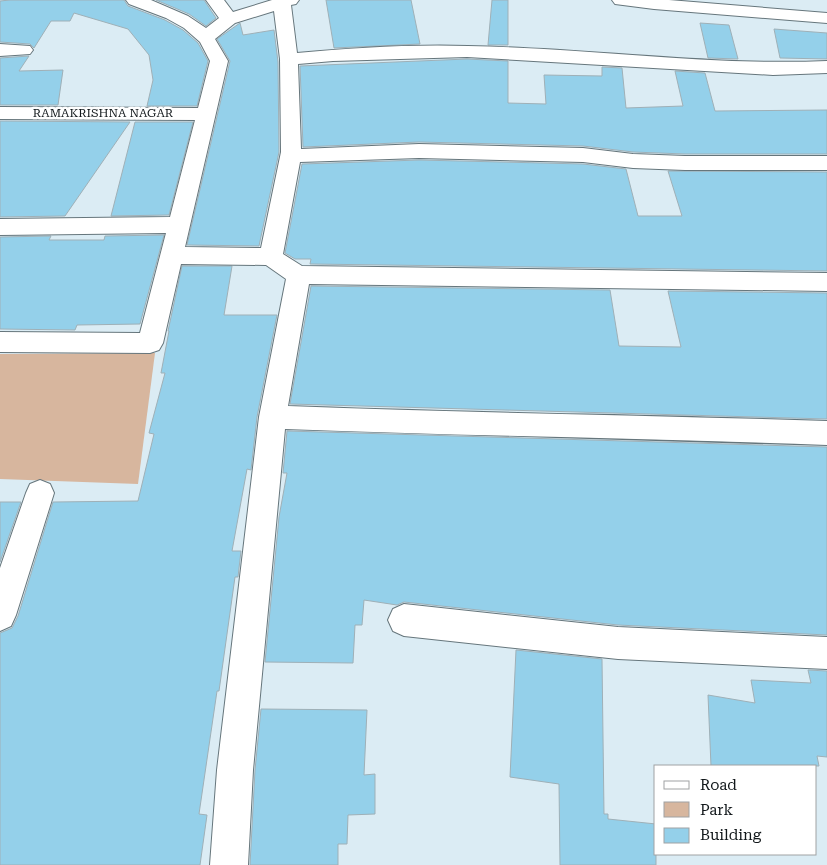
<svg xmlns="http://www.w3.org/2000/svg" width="827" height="865" font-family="'Roboto Serif',serif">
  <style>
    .green { fill: #d7b69e }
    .building { fill: #94d0ea; stroke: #9fb0b7 }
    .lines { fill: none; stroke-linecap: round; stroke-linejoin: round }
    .minor-casing { stroke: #66767c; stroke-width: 2 }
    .minor { fill: #fff; fill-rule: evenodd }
    .labels { text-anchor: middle; stroke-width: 4.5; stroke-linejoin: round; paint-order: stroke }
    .far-street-label { font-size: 12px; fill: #11171a; stroke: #fff }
  </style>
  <rect width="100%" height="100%" fill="#dbecf4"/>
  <!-- green -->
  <path class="green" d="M155 353 138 484 0 479V354Z"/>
  <!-- building -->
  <path class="building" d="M10 0H124L128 6 165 20 183 30 198 43 208 61 197 106H147L153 80 149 55 128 29 74 13 70 21H51L34 48 30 44 0 42V1Z
    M156 0H204L216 18 206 26 189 14Z
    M326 0H411L420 44 334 48Z
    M492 0H508V45H488Z
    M240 23 243 35 274 30 278 62 279 152 259 246 187 245 230 61 217 39Z
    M700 23 729 25 738 59 708 58Z
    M774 29 827 33V59L780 58Z
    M29 56 19 71 63 70 58 105H0V58Z
    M467 59 508 61V103L546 104 544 75 602 76V67L622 68 626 108 683 106 675 71 705 73 715 111 827 110V154H685L633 152 583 146 419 142 303 147 300 66Z
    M0 121 130 122 65 216 0 217Z
    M135 122H193L169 215 111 216Z
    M419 160 583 164 626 169 638 216H682L668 171 827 172V271L310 264 311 259H295L285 253 302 164Z
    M164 235 140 324 77 325 75 330 0 329V237L51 236 49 240H104L105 236Z
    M182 266H232L224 315H277L257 417 251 470 247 469 232 551H241L238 577H235L219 691H217L199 814 207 815 200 865H0V633L12 628 18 616 53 502 138 501 154 434 149 433 165 373H161L169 331H168Z
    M311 286 610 290 619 346 681 347 668 291 827 293V419L290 404Z
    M287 431 827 447V635L618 625 404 602 397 605 364 600 362 625H355L353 663 265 662 279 517 287 473H283Z
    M0 502H21L0 562Z
    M516 650 602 659 604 814H608V819L656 824V865H560L559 784 510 777Z
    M808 670 827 671V757L817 756 819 766H711L708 695 755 703 751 680 811 683Z
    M261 709 367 710 364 775 375 774V814L348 815 347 844H338V865H250L255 770Z"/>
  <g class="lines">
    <defs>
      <path id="minor" d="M126 0H151L188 16 206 28 219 18 206 0H224L233 12 272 0H299L296 4 291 5 297 53C353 48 411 44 468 46 588 48 707 66 827 61V73L773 75 467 57 333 61 298 64 301 149 419 144 583 148 633 154 685 156H827V170H685L633 168 583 162 419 158 300 162 283 254 302 266 827 273V291L309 284 288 406C468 413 647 415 827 421V445C646 438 466 436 285 429L253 770 248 865H210L217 770 259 417 286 279 266 265 181 264 163 343 159 350 150 353 0 352V332L140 333 166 233 0 235V219L170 217 195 120 0 119V107L198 108 210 61 200 42 184 28 166 18 129 4ZM274 11 280 59 281 152 261 248 185 247 228 61 215 39 235 23Z
        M612 0H669L827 13V23L654 9 615 4Z
        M0 44 30 46 33 50 30 54 0 56Z
        M40 480 50 484 54 493 16 615 11 626 0 631V568L26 493 30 484Z
        M404 604 618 627 827 637V669L618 659 404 636 393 631 388 620 393 609Z"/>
    </defs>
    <!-- minor casing -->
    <use href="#minor" class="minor-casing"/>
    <!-- minor -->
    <use href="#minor" class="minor"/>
  </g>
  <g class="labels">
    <!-- far-street labels -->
    <g class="far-street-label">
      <text x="103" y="117">RAMAKRISHNA NAGAR</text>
    </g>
  </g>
  <!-- legend -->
  <rect x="654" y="765" width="162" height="90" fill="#ffffff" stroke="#a0a2a3"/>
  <rect x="664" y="781" width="25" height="8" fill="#ffffff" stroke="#a0a2a3"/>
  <text x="700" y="790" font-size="15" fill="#11171a">Road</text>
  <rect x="664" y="802" width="25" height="15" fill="#d7b69e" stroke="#a0a2a3"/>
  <text x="700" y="815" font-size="15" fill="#11171a">Park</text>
  <rect x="664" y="828" width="25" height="15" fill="#94d0ea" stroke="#a0a2a3"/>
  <text x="700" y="840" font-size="15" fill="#11171a">Building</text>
</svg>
